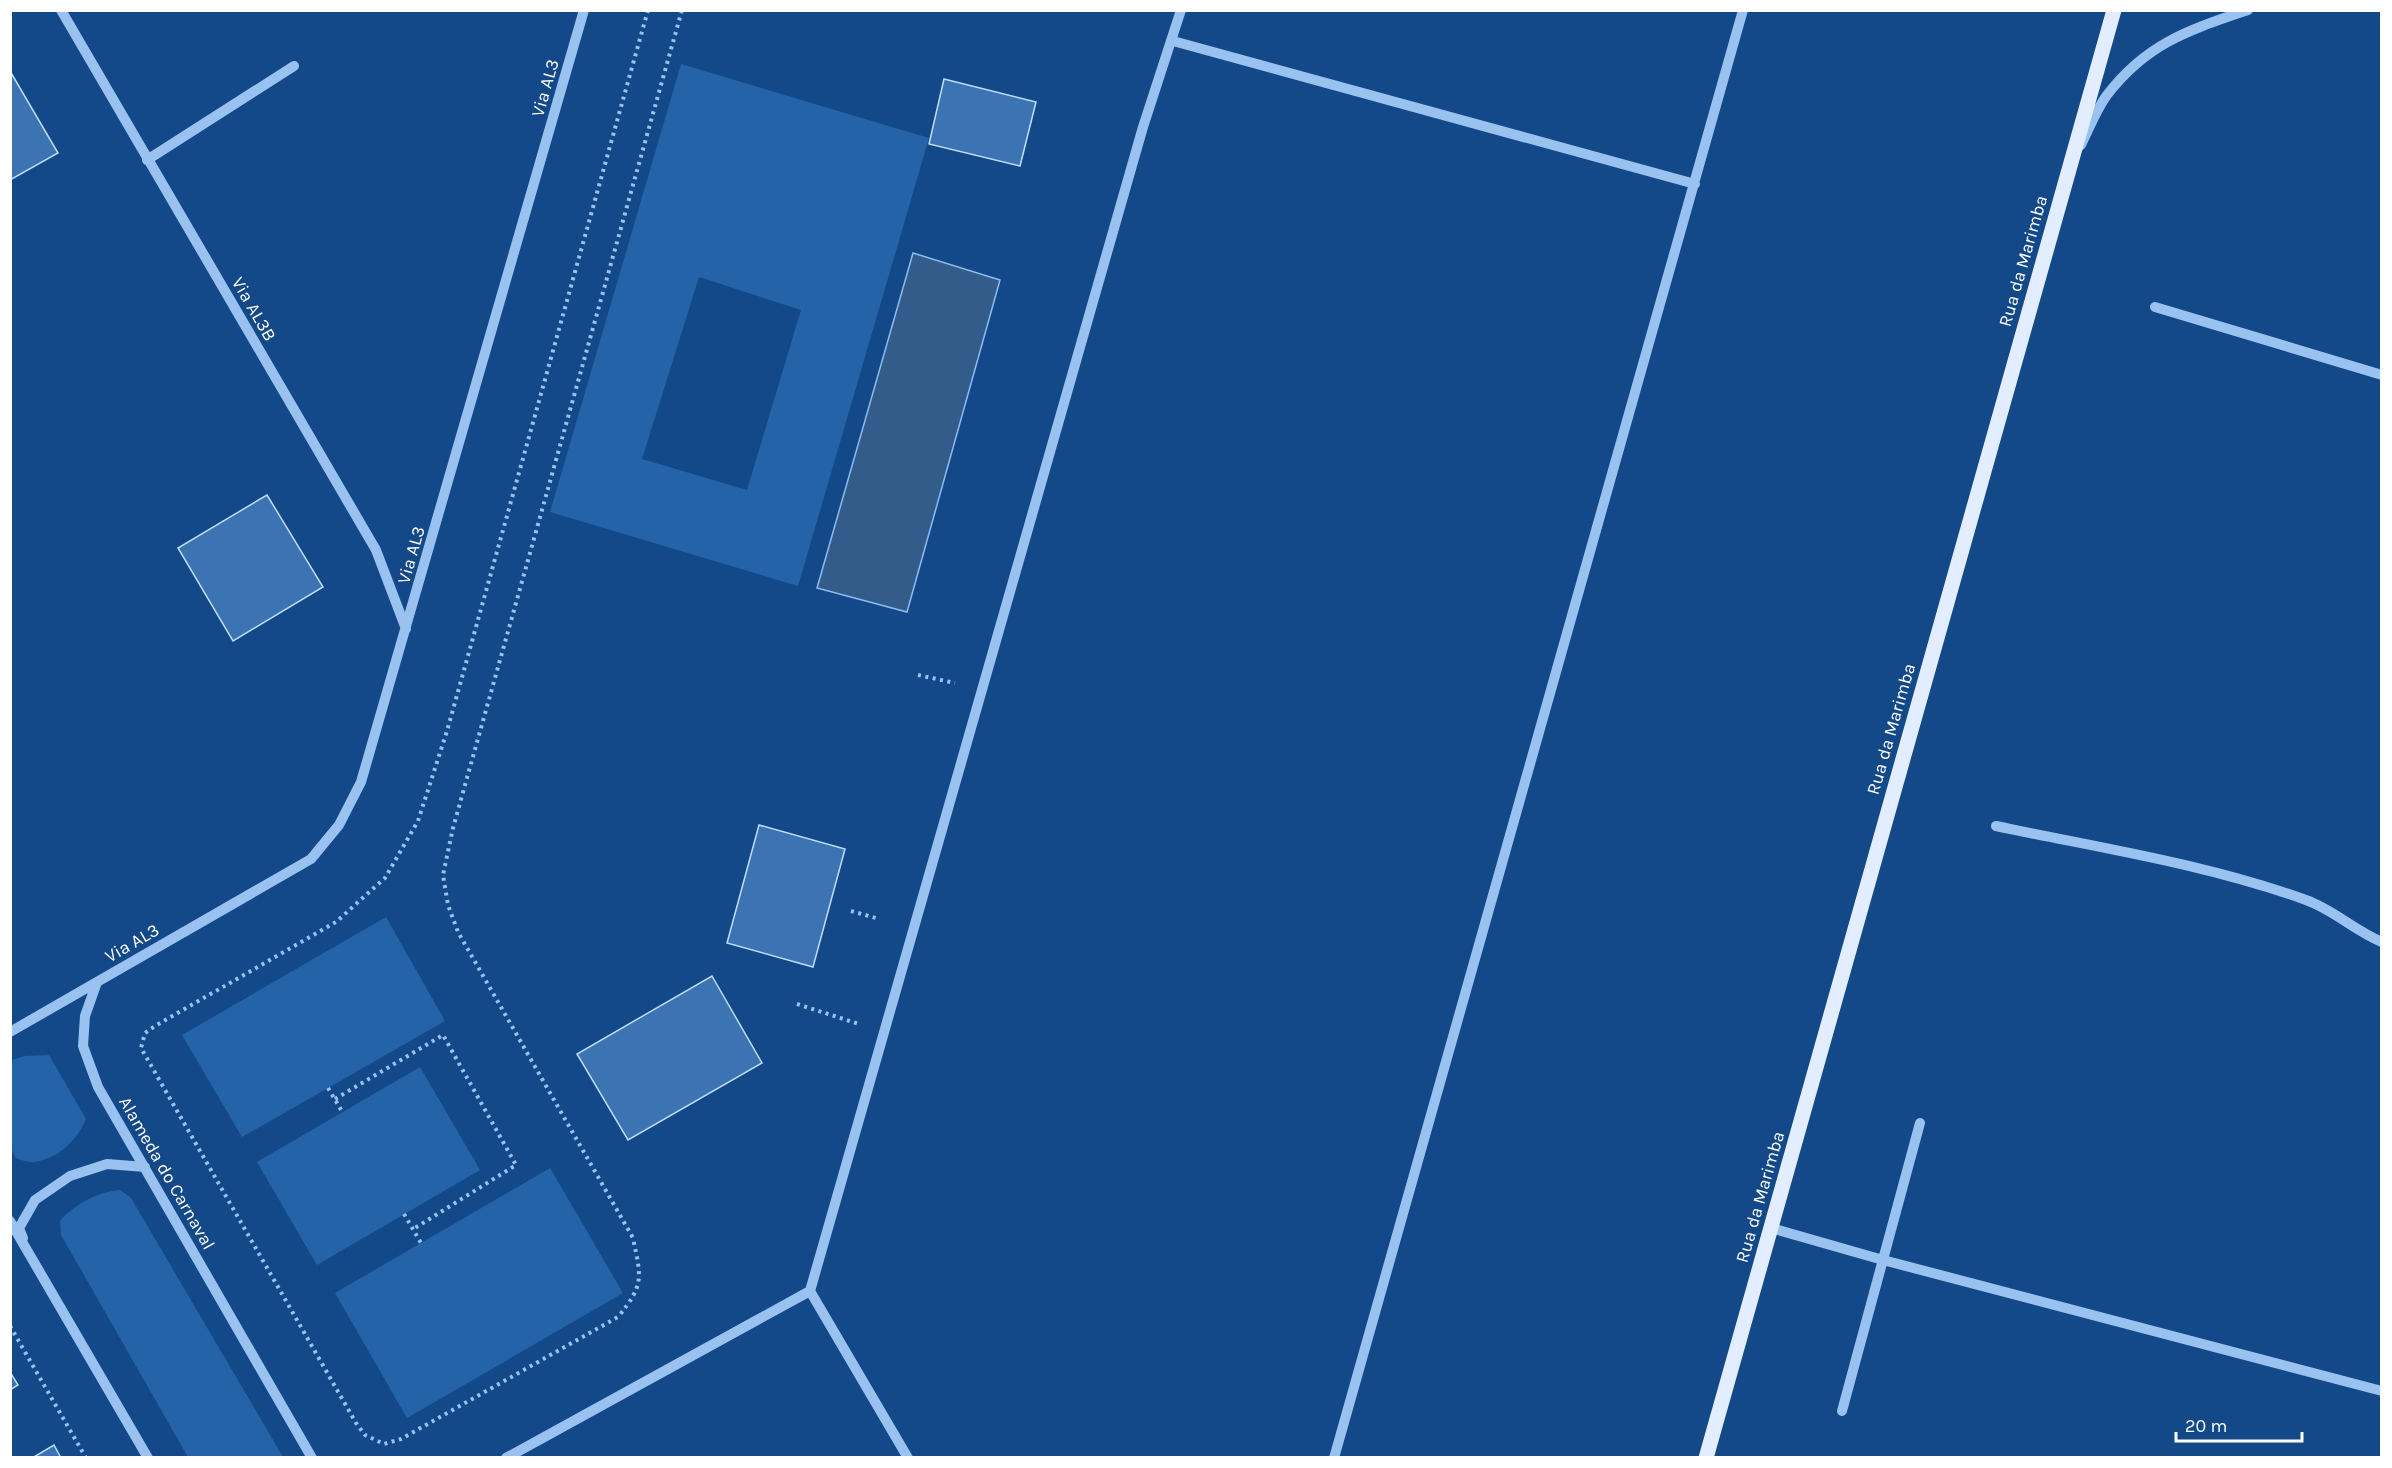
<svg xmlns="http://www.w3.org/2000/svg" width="2392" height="1468" font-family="Karla,sans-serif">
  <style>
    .green { fill: #2563a8; fill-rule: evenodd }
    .water { fill: #345c8b; stroke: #8bbdf3; stroke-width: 1.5 }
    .building { fill: #3c73b2; stroke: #c0dcfb; stroke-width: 1.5 }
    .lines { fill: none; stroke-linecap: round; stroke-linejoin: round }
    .path { stroke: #9ac2f0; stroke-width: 4; stroke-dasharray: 3 4.5; stroke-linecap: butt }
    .minor { stroke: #9ac2f0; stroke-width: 10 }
    .major { stroke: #e2eeff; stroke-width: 15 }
    .labels { text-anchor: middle; stroke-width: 4.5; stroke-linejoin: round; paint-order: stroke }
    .street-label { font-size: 18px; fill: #fff; stroke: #134989 }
  </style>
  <rect width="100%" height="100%" fill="#134989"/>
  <!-- green -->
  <path class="green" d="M681 64 929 138 798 586 550 512ZM699 277 801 310 747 490 642 459Z
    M386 917 445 1021 242 1137 182 1035Z
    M49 1055 86 1119C77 1140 59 1158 35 1162 30 1163 21 1160 16 1158L11 1149V1060L25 1056Z
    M420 1067 480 1170 317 1265 257 1162Z
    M550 1168 623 1293 407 1418 335 1293Z
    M120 1190 131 1198 283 1457H188L61 1235 60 1221C75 1204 97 1192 120 1190Z"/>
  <!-- water -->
  <path class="water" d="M913 253 1000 280 907 612 817 588Z"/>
  <!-- building -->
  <path class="building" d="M10 71 58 153 10 180Z
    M944 79 1036 102 1020 166 929 144Z
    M267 495 323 587 233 641 178 548Z
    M759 825 845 849 813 967 727 943Z
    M712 976 762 1063 628 1140 577 1054Z
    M10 1372 18 1385 10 1390Z
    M54 1445 61 1458H32Z"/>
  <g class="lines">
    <!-- path -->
    <path class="path" d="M648 10 447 731 418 821 385 878 336 922 155 1026 145 1033 141 1048 356 1423 365 1435 384 1444 401 1439 618 1317C645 1284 641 1277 633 1238L458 932 448 905 443 875 453 828 682 10
      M918 675 955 683
      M851 911 876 918
      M797 1004 859 1024
      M328 1088 343 1113
      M335 1099 443 1035 516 1165 415 1228
      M404 1214 421 1243
      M10 1326 86 1458"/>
    <!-- minor -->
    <path class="minor" d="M61 10 376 550 406 629
      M1173 41 1695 184
      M2081 145C2089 129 2096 110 2107 95 2147 43 2189 30 2248 10
      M147 160 294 66
      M2155 307 2382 375
      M1996 826C2100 848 2206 864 2306 900 2334 910 2355 931 2382 942
      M97 982 85 1016 83 1046 98 1087 312 1458
      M10 1032 311 859 339 825 361 782 584 10
      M10 1221 148 1458
      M1771 1228 1883 1260 2382 1391
      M23 1238 19 1228 35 1200 70 1176 107 1164 145 1167
      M810 1291 908 1458
      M1842 1411 1920 1123
      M506 1458 810 1291 1143 127 1181 10
      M1334 1458 1743 10"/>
    <!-- major -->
    <path class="major" d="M1706 1458 2114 10"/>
  </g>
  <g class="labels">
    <!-- street labels -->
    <g class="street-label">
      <text transform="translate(545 88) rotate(-74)" y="6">Via AL3</text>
      <text transform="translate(2023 261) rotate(-74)" y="6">Rua da Marimba</text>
      <text transform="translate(254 309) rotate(60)" y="6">Via AL3B</text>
      <text transform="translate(411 555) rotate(-74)" y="6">Via AL3</text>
      <text transform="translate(1891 729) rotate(-74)" y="6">Rua da Marimba</text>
      <text transform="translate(132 943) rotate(-30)" y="6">Via AL3</text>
      <text transform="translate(167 1173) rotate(60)" y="6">Alameda do Carnaval</text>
      <text transform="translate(1760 1197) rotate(-74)" y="6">Rua da Marimba</text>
    </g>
  </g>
  <!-- border -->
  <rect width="2392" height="1468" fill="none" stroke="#ffffff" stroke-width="24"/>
  <!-- scale -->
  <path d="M2176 1432v9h126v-9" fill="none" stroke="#ffffff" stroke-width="3"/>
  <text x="2185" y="1432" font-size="18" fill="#ffffff" stroke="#134989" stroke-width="4.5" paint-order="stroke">20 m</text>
</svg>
